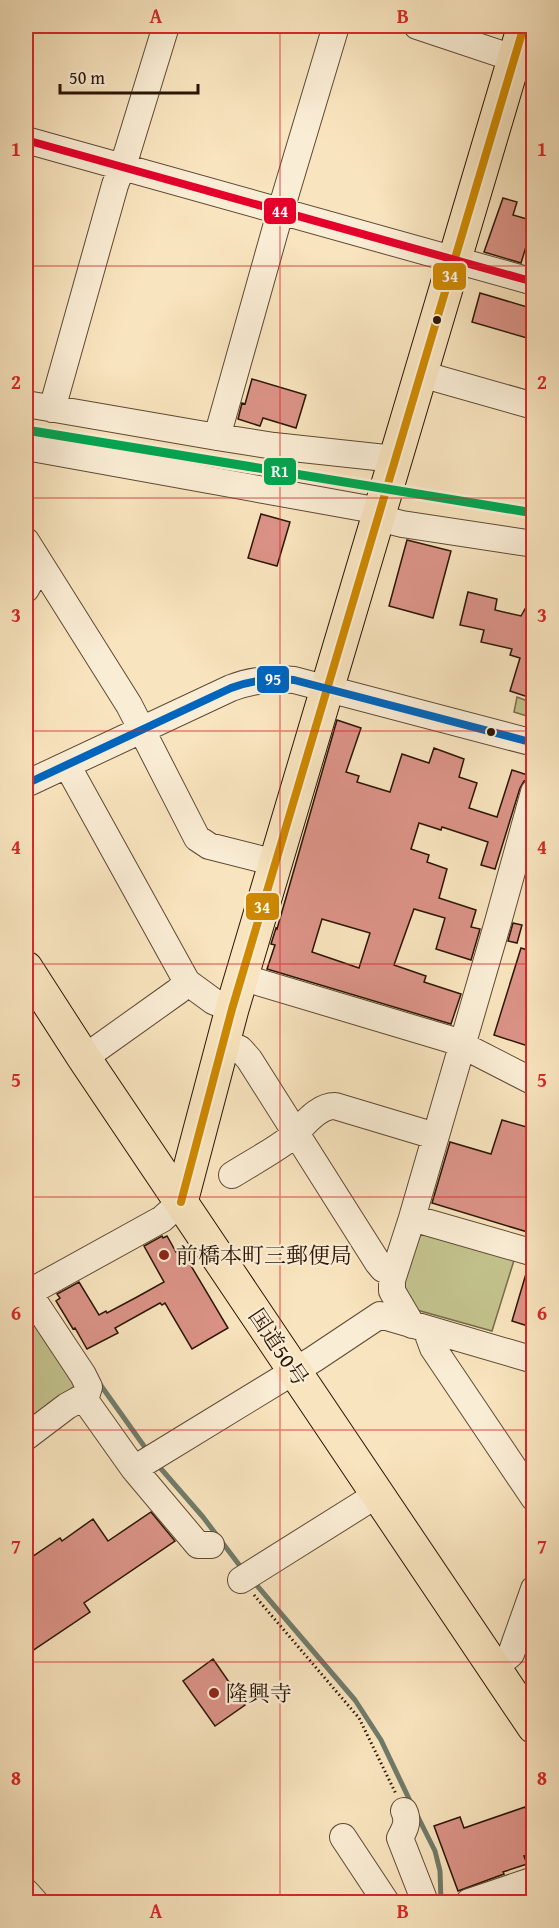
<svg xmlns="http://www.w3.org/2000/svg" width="559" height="1928" font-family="'Gentium Book Plus','Noto Serif JP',serif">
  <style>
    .green { fill: #c3c28d; stroke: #776c49; stroke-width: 1.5 }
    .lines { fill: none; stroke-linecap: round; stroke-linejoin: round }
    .stream { stroke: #707b6a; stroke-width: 5 }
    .building { fill: #db9387; stroke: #2b1505; stroke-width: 1.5; fill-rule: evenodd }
    .minor-casing { stroke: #5e4933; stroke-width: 28 }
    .major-casing { stroke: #2b1505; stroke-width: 35 }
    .highway-casing { stroke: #2b1505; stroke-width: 35 }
    .path { stroke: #2b1505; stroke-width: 3; stroke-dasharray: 1.5 3; stroke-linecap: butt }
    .minor { stroke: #faedd5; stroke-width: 26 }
    .major { stroke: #f8e4be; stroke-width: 33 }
    .highway { stroke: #f8e4be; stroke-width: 33 }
    .bus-1-casing { stroke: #faedd5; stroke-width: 12 }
    .bus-2-casing { stroke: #faedd5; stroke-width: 12 }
    .bus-3-casing { stroke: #faedd5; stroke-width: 12 }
    .bus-1 { stroke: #ce8901; stroke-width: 8 }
    .bus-2 { stroke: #e4002b; stroke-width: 8 }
    .bus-3 { stroke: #0065bd; stroke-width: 8 }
    .rail-1-casing { stroke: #faedd5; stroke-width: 14 }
    .rail-1 { stroke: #00a651; stroke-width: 9 }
    .grid { fill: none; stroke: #d62828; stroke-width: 1.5; stroke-opacity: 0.55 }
    .bus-dot { fill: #2b1505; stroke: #faedd5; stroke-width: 2 }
    .poi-dot { fill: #8f2418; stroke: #faedd5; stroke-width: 2 }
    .labels { text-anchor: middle; stroke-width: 4.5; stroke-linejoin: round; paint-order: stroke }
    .poi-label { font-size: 22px; fill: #2b1505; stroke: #faedd5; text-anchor: start }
    .street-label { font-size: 22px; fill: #2b1505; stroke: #faedd5 }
    .line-badge { stroke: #faedd5; stroke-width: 2 }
    .badge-label { font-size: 16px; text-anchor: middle; font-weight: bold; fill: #fff }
    .neatline { fill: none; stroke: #d62828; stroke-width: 2 }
    .grid-label { font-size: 20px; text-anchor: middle; font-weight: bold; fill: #d62828 }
  </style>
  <rect width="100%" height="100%" fill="#f8e4be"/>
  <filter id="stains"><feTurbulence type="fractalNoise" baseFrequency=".00333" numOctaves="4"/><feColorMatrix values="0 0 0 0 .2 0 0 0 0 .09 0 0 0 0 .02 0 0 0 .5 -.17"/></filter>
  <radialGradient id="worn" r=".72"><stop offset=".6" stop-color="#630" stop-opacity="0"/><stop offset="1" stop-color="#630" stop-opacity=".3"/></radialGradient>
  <!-- green -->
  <path class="green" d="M517 697 533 703V718L514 712Z
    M413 1231 516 1254 492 1331 417 1310 398 1280Z
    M26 1306 81 1381 26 1423Z"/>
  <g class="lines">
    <!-- stream -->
    <path class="stream" d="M26 1270 33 1282
      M97 1380 149 1453
      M156 1463 203 1517 243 1570
      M253 1581 355 1700 381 1740 412 1805
      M416 1813 435 1851 440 1871 441 1902"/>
  </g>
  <!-- building -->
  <path class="building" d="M503 198 517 202 513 215 534 221 521 263 484 252Z
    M480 293 534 309V340L472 322Z
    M252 379 306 395 296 428 263 418 260 426 238 419 242 403 245 404Z
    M261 514 290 522 277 566 248 558Z
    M407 540 451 551 433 618 389 606Z
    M468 592 497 599 495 610 521 616 534 593V699L510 691 520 658 510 655 512 649 481 642 484 630 460 625Z
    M337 720 361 728 346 772 359 776 357 782 390 792 402 754 429 763 434 748 464 759 459 777 477 783 469 808 497 817 512 770 534 777 524 781 520 788 495 869 481 865 488 842 442 827 441 830 419 823 411 849 429 855 427 862 447 869 439 898 476 910 471 927 480 929 471 960 436 949 445 918 414 909 394 965 426 976 424 982 461 994 451 1024 267 969 275 945 271 944 276 928 277 929ZM322 919 370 933 359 968 312 952Z
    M513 923 522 925 517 943 508 941Z
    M521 948 534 952V1048L494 1035Z
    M502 1120 534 1129V1234L432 1203 450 1142 491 1154Z
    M162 1236 163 1238 167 1236 176 1252 181 1249 228 1328 192 1349 165 1303 162 1305 160 1303 115 1328 118 1333 87 1349 75 1328 73 1329 56 1301 60 1298 57 1294 79 1282 99 1315 106 1311 107 1313 137 1297 164 1282 144 1246Z
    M528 1267 534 1268V1328L512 1321Z
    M151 1512 175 1541 84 1603 90 1612 26 1655V1561L60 1538 62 1541 93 1519 108 1541Z
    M213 1659 245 1705 215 1726 183 1681Z
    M525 1807 534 1831V1853L524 1856 527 1864 503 1872 504 1874 458 1891 434 1826 460 1817 464 1828Z"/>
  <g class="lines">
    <defs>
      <path id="minor" d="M417 26 534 65
        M26 140 534 282
        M421 374 534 406
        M26 404 217 437 274 446 395 459
        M52 409 115 185 127 153 166 26
        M217 437 280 213 336 26
        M26 447 380 511
        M378 518 402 524 534 544
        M26 541 129 705 197 838 209 846 276 863
        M26 589 33 576 42 568
        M67 765 187 982 213 1001 232 1009
        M26 784 231 688C252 680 271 678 294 680L534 743
        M241 977 452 1040 534 1082
        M223 1042 240 1049 249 1059 378 1263 383 1269 394 1274
        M84 1058 178 991 187 982
        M232 1175C251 1163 272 1152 289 1139 303 1127 316 1106 335 1106L435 1136
        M412 1218 534 1253
        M26 1289 83 1375 89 1387 85 1400
        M26 1294 162 1219 181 1202
        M412 1325 392 1291V1280L412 1218 498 922 534 792
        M426 1329 433 1348 534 1498
        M26 1437 67 1406 80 1399 85 1400 134 1469 198 1545H211
        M134 1469 314 1359 380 1315 534 1360
        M241 1580 378 1494
        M495 1667 511 1654 534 1589
        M404 1811C409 1821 405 1829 400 1838L425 1902
        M343 1837 386 1902
        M26 1892 35 1902
        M469 1902 534 1880"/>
      <path id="major" d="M181 1202 232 1009 524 26"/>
      <path id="highway" d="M26 968 84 1058 534 1727"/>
    </defs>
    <!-- minor casing -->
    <use href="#minor" class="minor-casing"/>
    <!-- major casing -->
    <use href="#major" class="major-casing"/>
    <!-- highway casing -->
    <use href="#highway" class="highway-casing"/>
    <!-- path -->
    <path class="path" d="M254 1595 359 1718 396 1794"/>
    <!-- minor -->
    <use href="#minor" class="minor"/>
    <!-- major -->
    <use href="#major" class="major"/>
    <!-- highway -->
    <use href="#highway" class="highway"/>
    <defs>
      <path id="bus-1" d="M181 1202 232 1009 524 26"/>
      <path id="bus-2" d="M26 140 534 282"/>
      <path id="bus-3" d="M26 784 231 688C252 680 271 678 294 680L534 743"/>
    </defs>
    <!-- bus-1 casing -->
    <use href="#bus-1" class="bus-1-casing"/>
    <!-- bus-2 casing -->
    <use href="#bus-2" class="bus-2-casing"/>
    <!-- bus-3 casing -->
    <use href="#bus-3" class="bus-3-casing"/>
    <!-- bus-1 -->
    <use href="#bus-1" class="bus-1"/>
    <!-- bus-2 -->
    <use href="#bus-2" class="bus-2"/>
    <!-- bus-3 -->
    <use href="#bus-3" class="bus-3"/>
    <defs>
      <path id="rail-1" d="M26 430 534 513"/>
    </defs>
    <!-- rail-1 casing -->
    <use href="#rail-1" class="rail-1-casing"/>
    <!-- rail-1 -->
    <use href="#rail-1" class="rail-1"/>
  </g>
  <!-- grid -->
  <path class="grid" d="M280 26V1902M26 266H534M26 498H534M26 731H534M26 964H534M26 1197H534M26 1430H534M26 1662H534"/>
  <!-- markers -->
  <g class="bus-dot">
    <circle cx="437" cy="320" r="5"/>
    <circle cx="491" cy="732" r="5"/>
  </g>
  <g class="poi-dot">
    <circle cx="164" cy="1255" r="6"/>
    <circle cx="214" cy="1693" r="6"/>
  </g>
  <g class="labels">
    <!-- poi labels -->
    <g class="poi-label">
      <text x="176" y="1263">前橋本町三郵便局</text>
      <text x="226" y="1701">隆興寺</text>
    </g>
    <!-- street labels -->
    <g class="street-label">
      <text transform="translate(279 1347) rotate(56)" y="8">国道50号</text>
    </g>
  </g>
  <g class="line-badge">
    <rect x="263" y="197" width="34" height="28" rx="6" fill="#e4002b"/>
    <rect x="432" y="262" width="35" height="29" rx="6" fill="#ce8901"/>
    <rect x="263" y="457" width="34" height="29" rx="6" fill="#00a651"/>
    <rect x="256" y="665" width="34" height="29" rx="6" fill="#0065bd"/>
    <rect x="245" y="892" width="35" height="29" rx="6" fill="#ce8901"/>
  </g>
  <g class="badge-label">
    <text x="280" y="217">44</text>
    <text x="450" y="282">34</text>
    <text x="280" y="477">R1</text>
    <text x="273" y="685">95</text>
    <text x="262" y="913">34</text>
  </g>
  <!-- margin -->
  <rect width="559" height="1928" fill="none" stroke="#f8e4be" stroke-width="66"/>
  <!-- scale -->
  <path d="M60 84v9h138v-9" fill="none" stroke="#2b1505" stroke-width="3"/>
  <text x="69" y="84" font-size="18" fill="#2b1505" stroke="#faedd5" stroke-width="4.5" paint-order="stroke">50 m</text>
  <rect x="33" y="33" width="493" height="1862" class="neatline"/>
  <g class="grid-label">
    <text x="156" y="23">A</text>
    <text x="403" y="23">B</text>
    <text x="16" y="156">1</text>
    <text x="542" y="156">1</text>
    <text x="16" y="389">2</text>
    <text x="542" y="389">2</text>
    <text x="16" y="622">3</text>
    <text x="542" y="622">3</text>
    <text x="16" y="854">4</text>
    <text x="542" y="854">4</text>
    <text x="16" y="1087">5</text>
    <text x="542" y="1087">5</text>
    <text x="16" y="1320">6</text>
    <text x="542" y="1320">6</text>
    <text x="16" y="1553">7</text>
    <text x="542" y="1553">7</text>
    <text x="16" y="1785">8</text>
    <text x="542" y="1785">8</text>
    <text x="156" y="1918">A</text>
    <text x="403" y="1918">B</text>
  </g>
  <rect width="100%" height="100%" filter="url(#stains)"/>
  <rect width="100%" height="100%" fill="url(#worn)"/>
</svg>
